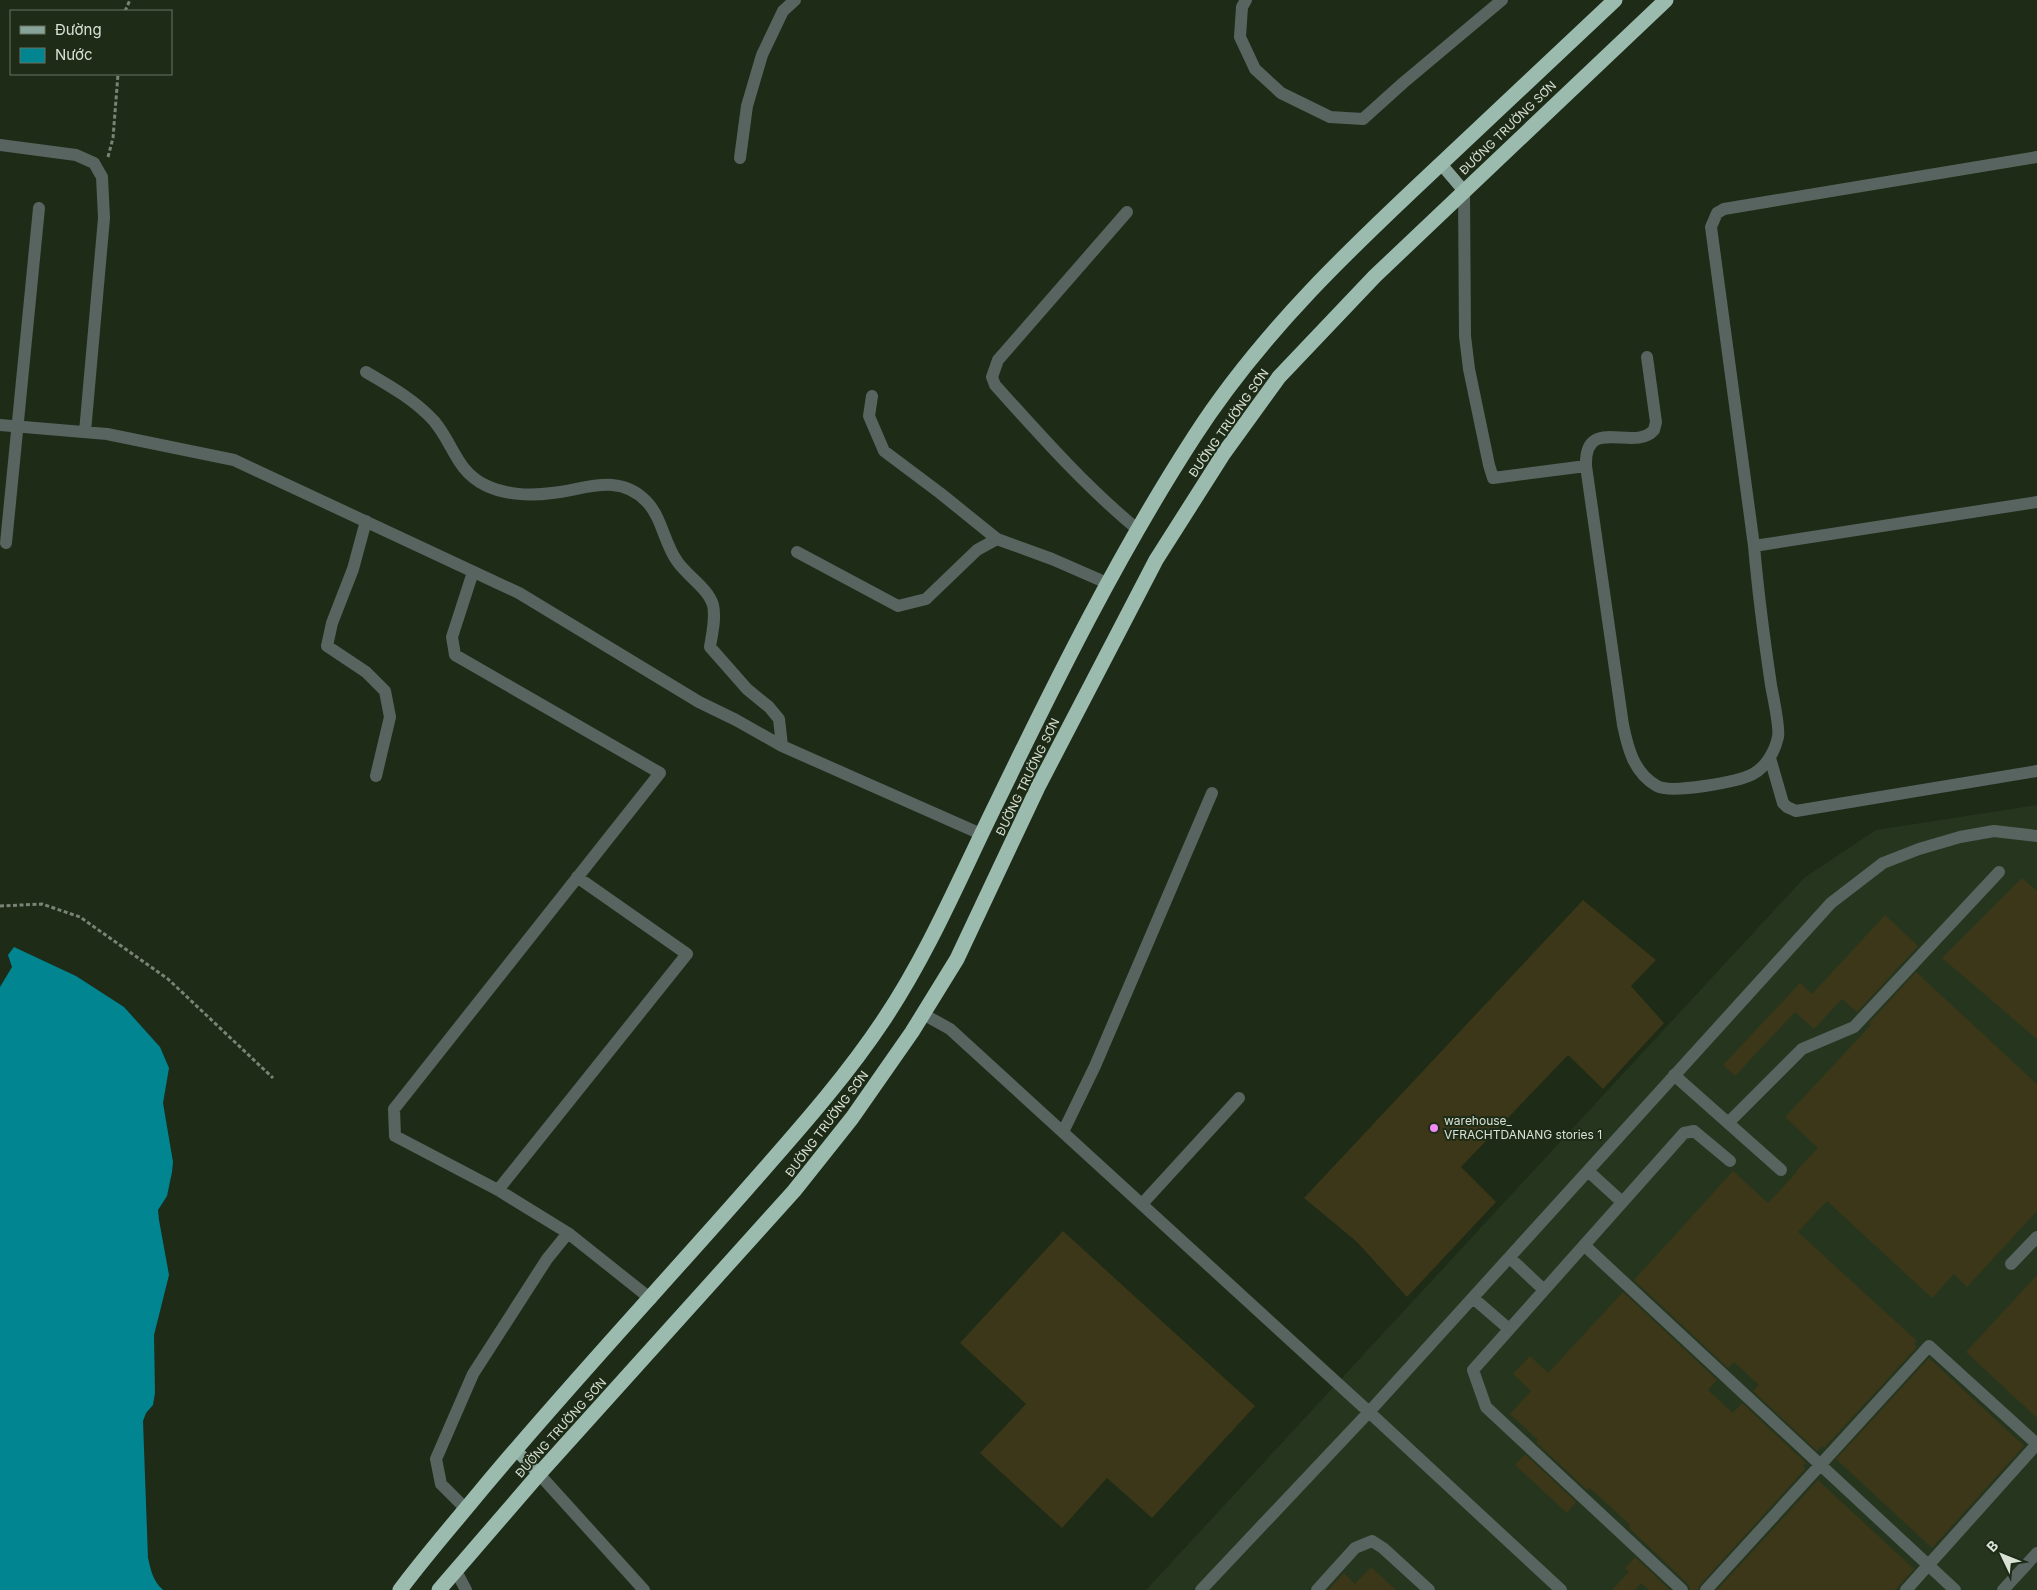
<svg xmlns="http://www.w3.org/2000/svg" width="2037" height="1590" font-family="Inter,sans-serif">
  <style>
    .built { fill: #26361e }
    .water { fill: #008591 }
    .building { fill: #3b3718 }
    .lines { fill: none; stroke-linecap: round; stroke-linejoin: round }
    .path { stroke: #798474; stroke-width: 3; stroke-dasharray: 4 2.5; stroke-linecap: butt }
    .minor { stroke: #576460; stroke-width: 12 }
    .major { stroke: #88a399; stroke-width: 12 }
    .highway { stroke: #9bbbaf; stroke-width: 15 }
    .poi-dot { fill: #f08bf5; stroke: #1d2b17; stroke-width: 2 }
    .labels { text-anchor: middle; stroke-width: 4; stroke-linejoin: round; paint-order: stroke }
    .street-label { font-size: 12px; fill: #d8e1d4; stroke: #1d2b17 }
    .poi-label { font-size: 12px; fill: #d8e1d4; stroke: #1d2b17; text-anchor: start }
  </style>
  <rect width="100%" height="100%" fill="#1d2b17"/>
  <!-- built -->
  <path class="built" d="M2037 805V1590H1146L1804 878 1876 830Z"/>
  <!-- water -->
  <path class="water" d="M14 947 76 976 124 1007 160 1047 169 1068 163 1103 173 1162 172 1172 167 1196 158 1210 159 1220 169 1275 154 1335 155 1393 153 1405 146 1413 143 1421 148 1558C151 1571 153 1581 163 1590H0V987L12 967 8 955Z"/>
  <!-- building -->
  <path class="building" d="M2022 878 2037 891V1039L1942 958Z
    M1583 900 1656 960 1631 986 1664 1023 1603 1089 1568 1055 1461 1167 1496 1202 1407 1297 1357 1242 1304 1198Z
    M1885 915 1918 946 1857 1012 1842 999 1814 1029 1795 1012 1735 1076 1723 1065 1800 983 1812 994Z
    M1916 972 2037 1084V1211L1967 1287 1954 1274 1932 1298 1827 1201 1798 1232 1917 1341 1914 1344 1917 1347 1824 1448 1822 1446 1817 1451 1753 1391 1759 1385 1734 1362 1728 1368 1634 1280 1733 1171 1768 1203 1797 1172 1796 1171 1818 1148 1785 1117 1871 1025 1869 1023Z
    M1063 1231 1255 1406 1152 1518 1107 1478 1062 1528 980 1453 1026 1404 960 1343Z
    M2037 1275V1418L1966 1352Z
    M1623 1292 1717 1380 1708 1390 1733 1413 1742 1403 1806 1463 1803 1466 1806 1468 1700 1585 1698 1590H1690L1688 1584 1628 1527 1630 1525 1590 1488 1587 1490 1536 1442 1538 1440 1510 1414 1531 1391 1513 1374 1530 1356 1548 1373Z
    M1929 1358 2024 1446 1932 1548 1836 1459Z
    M1525 1454 1576 1502 1567 1513 1515 1465Z
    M1818 1480 1914 1569 1903 1581 1895 1590H1717Z
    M1635 1557 1670 1590H1649L1641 1583 1635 1590H1612L1629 1572 1625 1568Z
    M1371 1567 1396 1590H1328L1344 1573 1355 1584Z"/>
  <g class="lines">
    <!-- path -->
    <path class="path" d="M125 11 130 0
      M108 157 113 138 118 74
      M0 906 42 904 80 917 168 979 273 1078"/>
    <!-- minor -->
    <path class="minor" d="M1246 0 1242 7 1240 37 1255 69 1281 93 1330 117 1363 119 1403 83 1502 0
      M0 145 76 155 94 163 102 177 104 218 85 432
      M2037 157 1724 209 1717 213 1711 227 1754 546 2037 502
      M740 158 747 106 762 55 783 11 795 0
      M1464 191 1465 336 1469 369 1489 465 1493 478 1586 466 1623 725C1628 749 1634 773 1657 786 1671 794 1738 782 1753 774 1766 767 1775 751 1778 737 1780 727 1773 697 1771 685 1764 638 1758 592 1754 546
      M1127 212 998 360 992 377 995 385C1041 436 1084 485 1137 529
      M366 372C390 386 415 400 434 421 453 443 456 471 485 485 505 495 531 496 552 493 584 490 618 472 646 501 662 517 664 543 677 561 687 576 708 588 713 605 716 618 712 634 710 647L747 689 769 707 779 719 782 746
      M872 396 869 416 884 451 940 493 997 539
      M0 425 107 434 234 460 519 593 699 702 736 720 782 746 981 834
      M1586 466C1584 414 1634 453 1654 430L1656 422 1647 357
      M366 521 353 569 332 623 327 646 366 672 385 691 390 717 376 776
      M6 543 39 208
      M797 552 898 606 926 599 977 550 997 539 1052 559 1107 583
      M1770 758 1783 803 1787 807 1796 811 2037 771
      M923 1014 950 1029 1369 1412 1561 1590
      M1674 1075 1781 1170
      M1728 1123 1802 1049 1854 1027 1999 872
      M1063 1132 1095 1066 1212 793
      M1588 1171 1622 1202
      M498 1190 687 954 577 877
      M1142 1204 1239 1098
      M568 1233 651 1299
      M1584 1245 1955 1590
      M1510 1258 1544 1290
      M2011 1264 2037 1237
      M1473 1298 1509 1329
      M539 1474 644 1590
      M466 1509 441 1484 436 1459 473 1374 547 1259 568 1233 498 1190 395 1136 394 1109 660 773 455 655 452 637 473 572
      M456 1571 466 1590
      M1201 1590 1369 1412 1831 903 1883 863 1919 849 1960 837 1994 831 2037 836
      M1317 1590 1355 1548 1372 1541 1383 1548 1429 1590
      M1682 1590 1486 1407 1473 1370 1684 1133 1694 1131 1730 1161
      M1706 1590 1929 1346 2037 1444 1906 1590
      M2003 1590 2037 1553"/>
    <!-- major -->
    <path class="major" d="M1441 164 1464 191
      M515 1449 539 1474"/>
    <!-- highway -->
    <path class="highway" d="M400 1590C426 1555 456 1521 483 1488 568 1386 658 1290 745 1191 794 1135 844 1080 885 1018 930 950 961 875 997 802 1057 678 1119 553 1194 437 1262 331 1354 245 1445 160 1502 107 1558 53 1615 0
      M439 1590 539 1474 794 1191 852 1118 912 1032 957 959 1038 787 1156 560 1224 453 1279 377 1375 276 1666 0"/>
  </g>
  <!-- markers -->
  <circle class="poi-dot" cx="1434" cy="1128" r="5"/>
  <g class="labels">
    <!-- street labels -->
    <g class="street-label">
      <text transform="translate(1508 128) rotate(-44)" y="4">ĐƯỜNG TRƯỜNG SƠN</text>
      <text transform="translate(1229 423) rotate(-55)" y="4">ĐƯỜNG TRƯỜNG SƠN</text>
      <text transform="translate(1028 777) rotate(-64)" y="4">ĐƯỜNG TRƯỜNG SƠN</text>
      <text transform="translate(827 1124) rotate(-53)" y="4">ĐƯỜNG TRƯỜNG SƠN</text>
      <text transform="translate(561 1428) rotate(-48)" y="4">ĐƯỜNG TRƯỜNG SƠN</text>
    </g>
    <!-- poi labels -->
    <g class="poi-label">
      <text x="1444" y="1125">warehouse_<tspan x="1444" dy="14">VFRACHTDANANG stories 1</tspan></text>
    </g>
  </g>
  <!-- legend -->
  <rect x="10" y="10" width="162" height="65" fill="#1d2b17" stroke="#687463"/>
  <rect x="20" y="26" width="25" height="8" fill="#88a399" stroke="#687463"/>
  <text x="55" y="35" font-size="15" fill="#d8e1d4">Đường</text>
  <rect x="20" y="48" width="25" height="15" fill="#008591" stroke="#687463"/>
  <text x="55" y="60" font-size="15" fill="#d8e1d4">Nước</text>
  <!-- north arrow -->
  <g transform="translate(2002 1555) rotate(313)" stroke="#1d2b17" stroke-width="4" paint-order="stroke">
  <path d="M0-4L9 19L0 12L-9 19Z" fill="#d8e1d4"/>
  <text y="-8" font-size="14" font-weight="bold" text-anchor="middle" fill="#d8e1d4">B</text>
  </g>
</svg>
